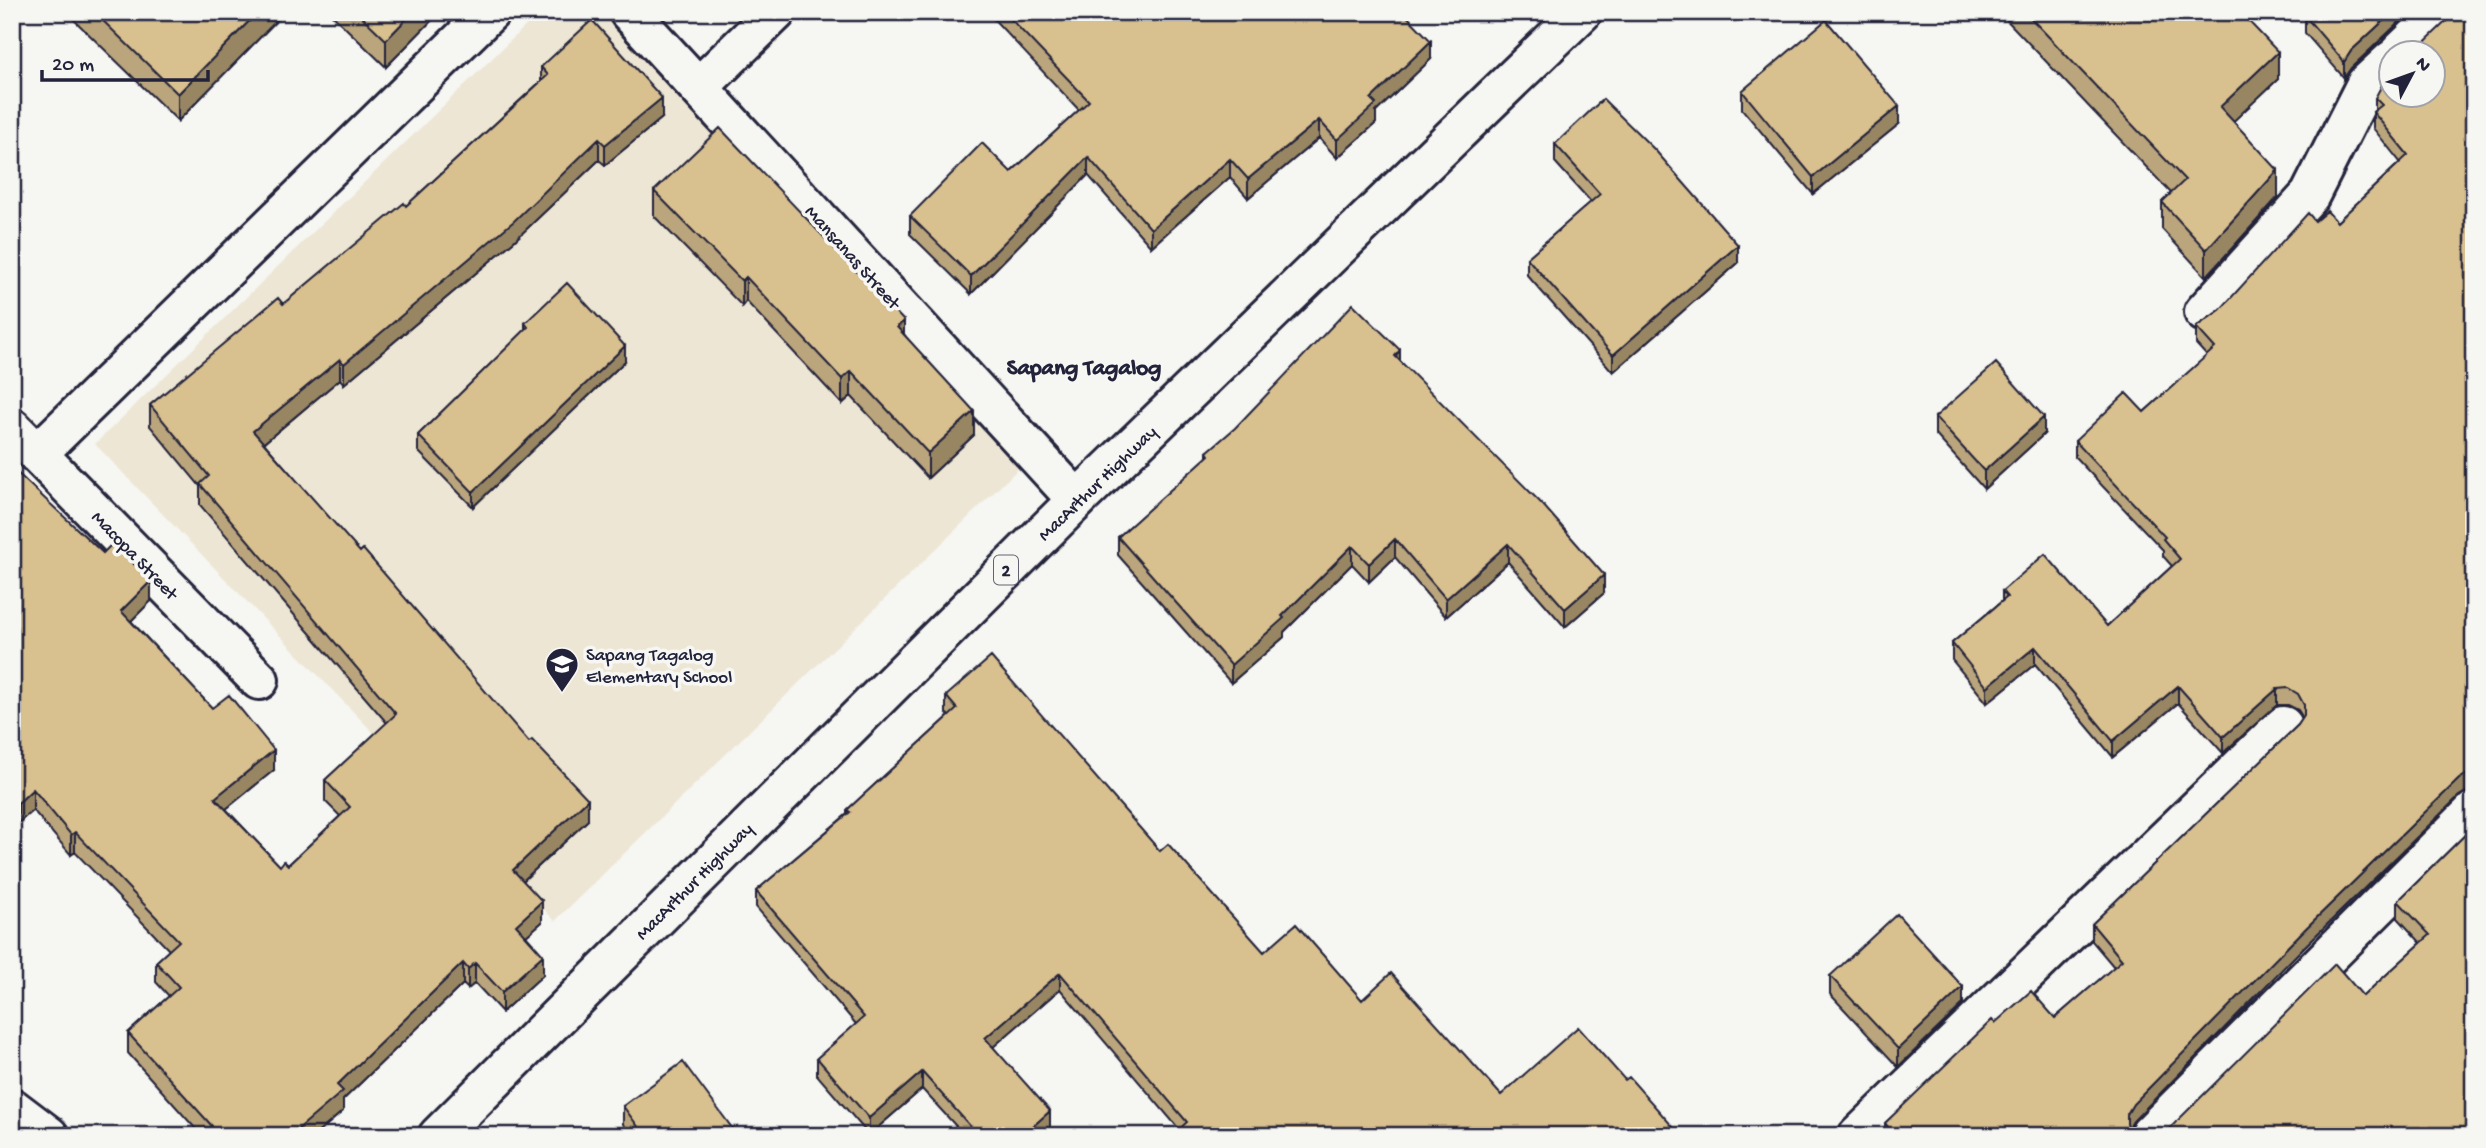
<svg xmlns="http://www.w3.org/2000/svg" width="2486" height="1148" font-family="'Gochi Hand',sans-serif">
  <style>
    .built { fill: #ede6d4 }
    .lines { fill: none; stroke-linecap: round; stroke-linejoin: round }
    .minor-casing { stroke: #22223b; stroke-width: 44 }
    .trunk-casing { stroke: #22223b; stroke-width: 44 }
    .minor { stroke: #f6f6f2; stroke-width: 38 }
    .trunk { stroke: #f6f6f2; stroke-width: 38 }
    .wall { fill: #bba57b; stroke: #22223b; stroke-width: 2 }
    .shaded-wall { fill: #988664; stroke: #22223b; stroke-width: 2 }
    .building { fill: #d9c08f; stroke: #22223b; stroke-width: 2 }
    .labels { text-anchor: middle; stroke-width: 7; stroke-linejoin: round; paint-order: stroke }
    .shield { fill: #f6f6f2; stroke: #626272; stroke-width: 2 }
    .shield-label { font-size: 18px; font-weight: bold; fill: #22223b }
    .street-label { font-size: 19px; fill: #22223b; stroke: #f6f6f2 }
    .poi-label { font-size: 19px; fill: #22223b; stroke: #f6f6f2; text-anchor: start }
    .quarter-label { font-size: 23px; font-weight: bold; fill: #22223b; stroke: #f6f6f2 }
  </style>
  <rect width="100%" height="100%" fill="#f6f6f2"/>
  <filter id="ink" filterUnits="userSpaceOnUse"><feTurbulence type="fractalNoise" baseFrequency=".0143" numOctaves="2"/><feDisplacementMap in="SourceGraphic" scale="14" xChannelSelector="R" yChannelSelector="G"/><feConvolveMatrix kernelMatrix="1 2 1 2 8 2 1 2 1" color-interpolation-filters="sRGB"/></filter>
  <g filter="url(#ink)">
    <!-- built -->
    <path class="built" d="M540 12H610L1021 466 555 921 95 444Z"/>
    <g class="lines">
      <defs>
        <path id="minor" d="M629 12 1077 500
          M2400 52 2442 12
          M699 87 776 12
          M2204 312 2310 195 2366 84 2392 60
          M12 428 259 680
          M37 454 490 12
          M12 1108 49 1136
          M1858 1136 2283 726
          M2148 1136 2474 811"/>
        <path id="trunk" d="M438 1136 1077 500 1582 12"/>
      </defs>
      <!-- minor casing -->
      <use href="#minor" class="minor-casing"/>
      <!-- trunk casing -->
      <use href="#trunk" class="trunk-casing"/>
      <!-- minor -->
      <use href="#minor" class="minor"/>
      <!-- trunk -->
      <use href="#trunk" class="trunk"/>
    </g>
    <!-- wall -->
    <path class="wall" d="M66 12H285L178 121Z
      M329 12H440L386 67Z
      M987 12H1296L1300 17 1431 59 1376 112V123L1337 158 1319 138 1248 198 1230 177 1151 247 1088 175 971 294 910 234V216L1011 172 1079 110Z
      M1999 12H2240L2278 79 2233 121 2278 197 2206 277 2162 229V202L2171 193Z
      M2474 12V790H2469L2459 796 2305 946 2133 1121 1885 1132V1123L1995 1023 2055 1018 2114 967 2092 941V924L2298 725 2303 718 2298 710 2288 705H2277L2223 753 2178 703 2113 757 2035 664 1987 703 1952 660V643L2002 601V591L2107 626 2172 566 2163 556V550L2075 457V441L2144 412 2207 356 2196 344V327L2220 310 2315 221 2337 222 2400 162 2373 128V112L2375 110V98Z
      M2305 16 2351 68 2344 78 2305 33Z
      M541 67 662 118 605 165 599 160 514 241 344 384 340 379 264 443 588 820 523 881 542 922 526 936 543 975 502 1012 475 983 468 989 463 984 343 1100V1111L314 1136H202L128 1053V1033L169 996 156 982V962L169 950 75 852 71 855 33 810 18 823 12 817V468L151 601 131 621 212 708 274 770 226 809 280 866 288 865 340 816 325 801V780L387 723 200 505V486L150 426V405L283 304 406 206 541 81Z
      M1742 91 1899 124 1813 194 1742 109Z
      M1555 144 1738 263 1613 372 1527 275V258L1591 202 1555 162Z
      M654 191 904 334 974 435 928 478 851 396 842 404 746 301 742 306 654 216Z
      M525 323 625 361 473 507 418 451V435L525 330Z
      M1400 361 1604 593 1565 627 1508 562 1446 617 1395 557 1369 582 1352 564 1284 632V637L1231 683 1118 555V537L1207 458V452Z
      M1935 417 2044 434 1984 489 1935 434Z
      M946 696 1160 851 1264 952 1362 1000 1501 1095 1625 1080 1681 1136 1179 1129 1060 989 993 1047 1050 1127 1041 1136H965L922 1089 869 1135 817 1075V1058L856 1024 756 907V891L847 814V810L949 716 946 713Z
      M2474 826V1136L2363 996 2421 943 2398 918V901Z
      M1830 976 1963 1004 1898 1067 1830 994Z
      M623 1106 738 1136H632L623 1124Z"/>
    <!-- shaded-wall -->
    <path class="shaded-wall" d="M258 12H285L178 121V94Z
      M413 12H440L386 67V40Z
      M2393 12H2410L2351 68 2344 78V62L2351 51Z
      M1431 41V59L1376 112V123L1337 158V140L1371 99Z
      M2278 52V79L2220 134V107Z
      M662 98V118L605 165V145Z
      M1899 106V124L1813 194V177Z
      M1319 120V138L1248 198V179Z
      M599 139V160L514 241 344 384V364Z
      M1088 157V175L971 294V276Z
      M1230 159V177L1151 247V229Z
      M2278 170V197L2206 277V250Z
      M1738 245V263L1613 372V355Z
      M746 277V301L742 306V281Z
      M904 321V346L897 327Z
      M625 346V361L473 507V492Z
      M1400 350V368L1395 356Z
      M340 359V379L253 452V431Z
      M851 371V396L842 404V379Z
      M974 411V435L928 478V453Z
      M2044 417V434L1984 489V471Z
      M1395 539V557L1369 582V564Z
      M1508 544V562L1446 617V599Z
      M1352 546V564L1284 632V637L1231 683V665L1282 616Z
      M1604 575V593L1565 627V609Z
      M151 581V601L121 631V611Z
      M2035 647V664L1987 703V687Z
      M2178 686V703L2113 757V741Z
      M2277 689V705L2223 753V737Z
      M274 750V770L215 818V798Z
      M2469 773V790L2459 796 2305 946 2133 1121 2127 1131V1114L2133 1104 2305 929 2459 779Z
      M33 789V810L18 823V803Z
      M588 799V820L513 890V870Z
      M75 832V852L71 855V835Z
      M542 901V922L516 945V925Z
      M543 955V975L502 1012V992Z
      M463 963V984L343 1100V1111L314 1136H290L337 1085Z
      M475 963V983L468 989V969Z
      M1060 973V989L985 1054V1038Z
      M1963 987V1004L1898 1067V1049Z
      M922 1072V1089L869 1135V1118Z
      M1050 1111V1127L1041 1136H1022Z"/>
    <!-- building -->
    <path class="building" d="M94 12H258L178 94Z
      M357 12H413L386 40Z
      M1004 12H1296L1300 17 1305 12H1403L1431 41 1371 99 1376 104 1337 140 1319 120 1248 179 1230 159 1151 229 1088 157 971 276 910 216 982 143 1011 172 1089 101Z
      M2025 12H2240L2278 52 2220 107 2278 170 2206 250 2162 202 2185 180Z
      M2310 12H2393L2351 51 2344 62 2305 16Z
      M2456 12H2474V773H2469L2459 779 2305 929 2133 1104 2127 1114V1124L2132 1134 2134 1136H1881L1889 1128 1885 1123 1992 1020 1995 1023 2031 991 2055 1018 2122 960 2092 924 2298 725 2304 716V705L2298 694 2288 688 2277 689 2223 737 2178 686 2113 741 2035 647 1987 687 1952 643 2007 597 2002 591 2045 554 2107 626 2180 559 2163 539 2165 537 2075 441 2126 393 2144 412 2215 348 2196 327 2220 310 2308 213 2315 221 2327 211 2337 222 2408 155 2373 112 2382 105 2375 98 2384 81 2391 74V94H2433V52H2414Z
      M592 20 662 98 605 145 599 139 514 221 344 364 340 359 253 431 360 552 363 549 529 742 532 740 588 799 513 870 542 901 516 925 543 955 502 992 475 963 468 969 463 963 337 1085 343 1091 290 1136H211L206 1131 212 1126 128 1033 179 987 156 962 179 941 75 832 71 835 33 789 18 803 12 797V468L103 553 113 543 151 581 121 611 212 708 229 695 274 750 215 798 280 866 284 861 288 865 350 807 325 780 396 714 200 484 209 476 150 405 278 298 283 304 404 203 406 206 548 75 541 67Z
      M1826 20 1899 106 1813 177 1742 91Z
      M1603 99 1655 150 1738 245 1613 355 1527 258 1600 194 1555 144Z
      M720 128 904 321 897 327 974 411 928 453 851 371 842 379 746 277 742 281 654 191Z
      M567 283 625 346 473 492 418 435 528 327 525 323Z
      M1353 304 1400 350 1395 356 1543 505 1604 575 1565 609 1508 544 1446 599 1395 539 1369 564 1352 546 1282 616 1284 618 1231 665 1118 537 1209 455 1207 452 1235 428Z
      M1996 363 2044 417 1984 471 1935 417Z
      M991 657 1160 851 1168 844 1264 952 1296 924 1362 1000 1391 973 1501 1095 1578 1027 1625 1080 1629 1077 1681 1136H1172L1187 1122 1060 973 985 1038 1050 1111 1022 1136H979L922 1072 869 1118 817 1058 864 1017 756 891 850 812 847 810 957 709 946 696Z
      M2474 826V1136H2162L2335 964 2363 996 2430 935 2398 901Z
      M1897 914 1963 987 1898 1049 1830 976Z
      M683 1062 738 1136H645L623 1106Z"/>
  </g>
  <!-- icons -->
  <defs>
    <symbol id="school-pin" viewBox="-11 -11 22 30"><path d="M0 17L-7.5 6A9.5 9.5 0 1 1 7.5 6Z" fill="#22223b" stroke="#f6f6f2"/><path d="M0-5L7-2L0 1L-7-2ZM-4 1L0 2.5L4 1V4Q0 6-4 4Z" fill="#fff"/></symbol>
  </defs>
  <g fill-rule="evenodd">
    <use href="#school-pin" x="543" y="645" width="38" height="52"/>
  </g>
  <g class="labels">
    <!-- shield labels -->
    <rect class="shield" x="994" y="555.5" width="24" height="29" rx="5"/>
    <g class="shield-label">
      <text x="1006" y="576">2</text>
    </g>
    <!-- street labels -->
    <g class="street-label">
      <text transform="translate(854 256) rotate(48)" y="7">Mansanas Street</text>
      <text transform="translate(1096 482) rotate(-44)" y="7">MacArthur Highway</text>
      <text transform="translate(136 554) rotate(46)" y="7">Macopa Street</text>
      <text transform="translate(693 880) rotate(-45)" y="7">MacArthur Highway</text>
    </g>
    <!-- poi labels -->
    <g class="poi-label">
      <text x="586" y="660">Sapang Tagalog<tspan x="586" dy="22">Elementary School</tspan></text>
    </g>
    <!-- quarter labels -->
    <g class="quarter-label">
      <text x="1084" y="374">Sapang Tagalog</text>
    </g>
  </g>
  <!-- margin -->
  <rect width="2486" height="1148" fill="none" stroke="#f6f6f2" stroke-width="42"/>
  <rect x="21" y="21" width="2444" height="1106" fill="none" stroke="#22223b" stroke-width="2.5" filter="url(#ink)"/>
  <!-- north arrow -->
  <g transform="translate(2412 74) rotate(49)"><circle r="33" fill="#f6f6f2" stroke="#a1a1a9" stroke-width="2"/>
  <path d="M0-5L12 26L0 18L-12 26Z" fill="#22223b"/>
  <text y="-10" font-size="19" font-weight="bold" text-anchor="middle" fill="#22223b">N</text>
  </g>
  <!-- scale -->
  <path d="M42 70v10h166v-10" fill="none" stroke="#22223b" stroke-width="3.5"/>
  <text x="52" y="70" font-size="21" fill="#22223b" stroke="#f6f6f2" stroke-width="5" paint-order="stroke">20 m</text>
</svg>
